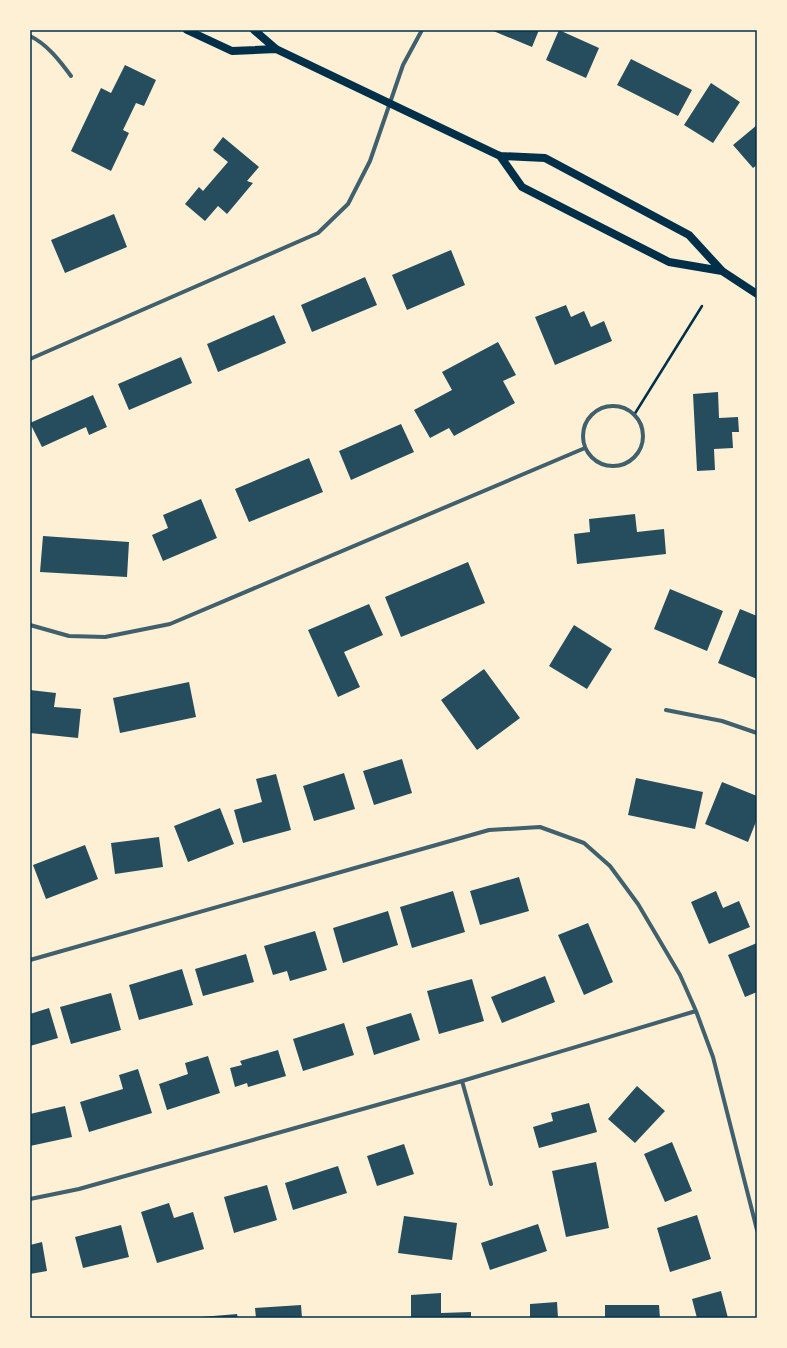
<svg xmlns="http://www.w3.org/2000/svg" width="787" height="1348" font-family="'Source Sans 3',sans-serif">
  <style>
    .building { fill: #264d5e }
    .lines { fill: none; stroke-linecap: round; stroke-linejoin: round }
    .path { stroke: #003049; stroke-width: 2.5 }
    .minor { stroke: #3f606c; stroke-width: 4 }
    .secondary { stroke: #003049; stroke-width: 8 }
    .neatline { fill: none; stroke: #003049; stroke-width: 1.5 }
  </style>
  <rect width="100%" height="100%" fill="#fdf0d5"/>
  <!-- building -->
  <path class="building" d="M491 30H539L532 47Z
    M559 30 599 48 586 78 546 60Z
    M631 59 692 90 678 116 617 85Z
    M125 65 156 80 144 106 136 103 123 130 129 133 111 171 71 151 101 88 111 93Z
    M711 83 740 102 713 143 684 125Z
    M757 125V165L753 168 733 145Z
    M223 137 259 167 247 181 253 183 227 214 218 206 205 221 185 204 199 187 203 191 228 162 213 150Z
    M114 214 127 247 65 273 51 240Z
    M451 250 465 285 407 310 392 275Z
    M365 277 377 305 312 332 301 305Z
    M566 305 571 317 584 311 591 327 604 321 612 341 555 365 535 317Z
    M274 315 286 343 218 372 207 344Z
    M498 342 516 375 503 381 515 403 454 436 449 428 430 438 414 410 452 390 442 372Z
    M181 357 192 383 129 410 118 384Z
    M718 392 719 418 738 417 739 432H732L733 448 714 449 715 470 697 471 693 394Z
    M93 395 107 427 89 435 86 427 42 447 30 423Z
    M401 424 414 452 351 480 339 451Z
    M309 458 323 492 249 522 235 489Z
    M201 499 217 538 163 561 152 535 168 528 163 515Z
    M635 514 637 532 664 529 666 554 577 564 574 534 590 532 589 519Z
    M43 536 129 542 127 577 40 572Z
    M468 562 485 603 401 637 385 597Z
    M670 589 723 611 707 651 654 629Z
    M369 604 383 635 344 652 360 687 338 697 308 630Z
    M740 609 757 616V679L718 663Z
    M574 625 612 649 587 689 549 666Z
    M484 669 520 718 477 750 441 700Z
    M189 682 196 717 120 733 113 698Z
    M30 690 56 693 54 707 81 709 78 738 30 733Z
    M402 759 412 793 374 805 363 771Z
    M344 773 355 809 314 821 303 786Z
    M276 774 291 830 243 843 234 810 262 802 256 779Z
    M636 778 703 792 695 829 628 815Z
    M722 782 757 796V819L748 842 705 824Z
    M220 808 234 844 188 862 174 826Z
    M159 837 163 867 115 874 111 843Z
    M85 845 98 879 46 899 33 865Z
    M519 877 529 911 480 925 470 891Z
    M453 891 465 932 412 948 400 907Z
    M716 891 723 908 739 901 750 927 709 944 691 902Z
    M388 911 398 945 343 963 333 928Z
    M588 923 613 982 584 995 558 935Z
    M315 931 327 970 290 981 287 971 273 975 264 946Z
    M757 943V992L745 997 728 955Z
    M246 954 254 982 203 996 195 969Z
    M182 969 193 1005 139 1020 129 985Z
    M545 976 555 1002 502 1023 491 997Z
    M472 979 484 1021 439 1034 427 991Z
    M111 993 121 1030 71 1044 60 1007Z
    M49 1008 58 1038 30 1046V1014Z
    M411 1013 420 1040 374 1055 366 1027Z
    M344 1023 354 1055 303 1071 293 1039Z
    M278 1050 286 1076 248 1087 247 1083 235 1087 230 1068 242 1065 240 1061Z
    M208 1056 220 1093 167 1110 159 1084 188 1074 185 1063Z
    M138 1069 152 1113 89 1132 80 1102 123 1089 119 1075Z
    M637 1086 665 1111 635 1143 608 1119Z
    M589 1103 597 1132 539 1148 533 1127 553 1121 551 1113Z
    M65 1106 72 1137 30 1146V1114Z
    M672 1142 692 1191 665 1202 644 1154Z
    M404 1144 414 1174 377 1186 367 1156Z
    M596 1162 609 1228 566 1237 552 1171Z
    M338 1166 347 1193 293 1210 285 1183Z
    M267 1185 277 1220 234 1233 224 1197Z
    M169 1203 174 1218 193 1212 204 1249 157 1263 141 1212Z
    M697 1215 711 1259 670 1272 657 1228Z
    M404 1216 457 1223 452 1260 398 1253Z
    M538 1224 547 1251 490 1270 481 1243Z
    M121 1225 129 1257 83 1268 75 1237Z
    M42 1242 47 1271 30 1274V1245Z
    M721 1291 728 1318H697L692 1299Z
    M441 1293V1313L471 1312V1318H411V1295Z
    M557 1302 558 1318H530V1304Z
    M301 1305 302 1318H256L255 1308Z
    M605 1305H659L660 1318H605Z
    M237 1314 238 1318H201V1317Z"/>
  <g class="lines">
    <!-- path -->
    <path class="path" d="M634 415 702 306"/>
    <!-- minor -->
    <path class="minor" d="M30 36C47 44 60 61 71 76
      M30 359 318 233 348 204 370 161 403 65 422 30
      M583 436a30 30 0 1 1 60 0a30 30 0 1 1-60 0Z
      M30 625 69 636 105 637 170 624 585 448
      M666 710 722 721 757 733
      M30 960 489 830 540 827 584 843 610 866 638 904 680 975 696 1011 713 1057 757 1230
      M462 1081 491 1184
      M30 1199 79 1189 462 1081 696 1011"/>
    <!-- secondary -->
    <path class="secondary" d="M187 30 232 51 276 49
      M254 30 276 49 500 156 545 158 689 235 722 271 757 294
      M500 156 522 187 669 262 722 271"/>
  </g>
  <!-- border -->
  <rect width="787" height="1348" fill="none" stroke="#fdf0d5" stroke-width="62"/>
  <rect x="31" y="31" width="725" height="1286" class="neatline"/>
</svg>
